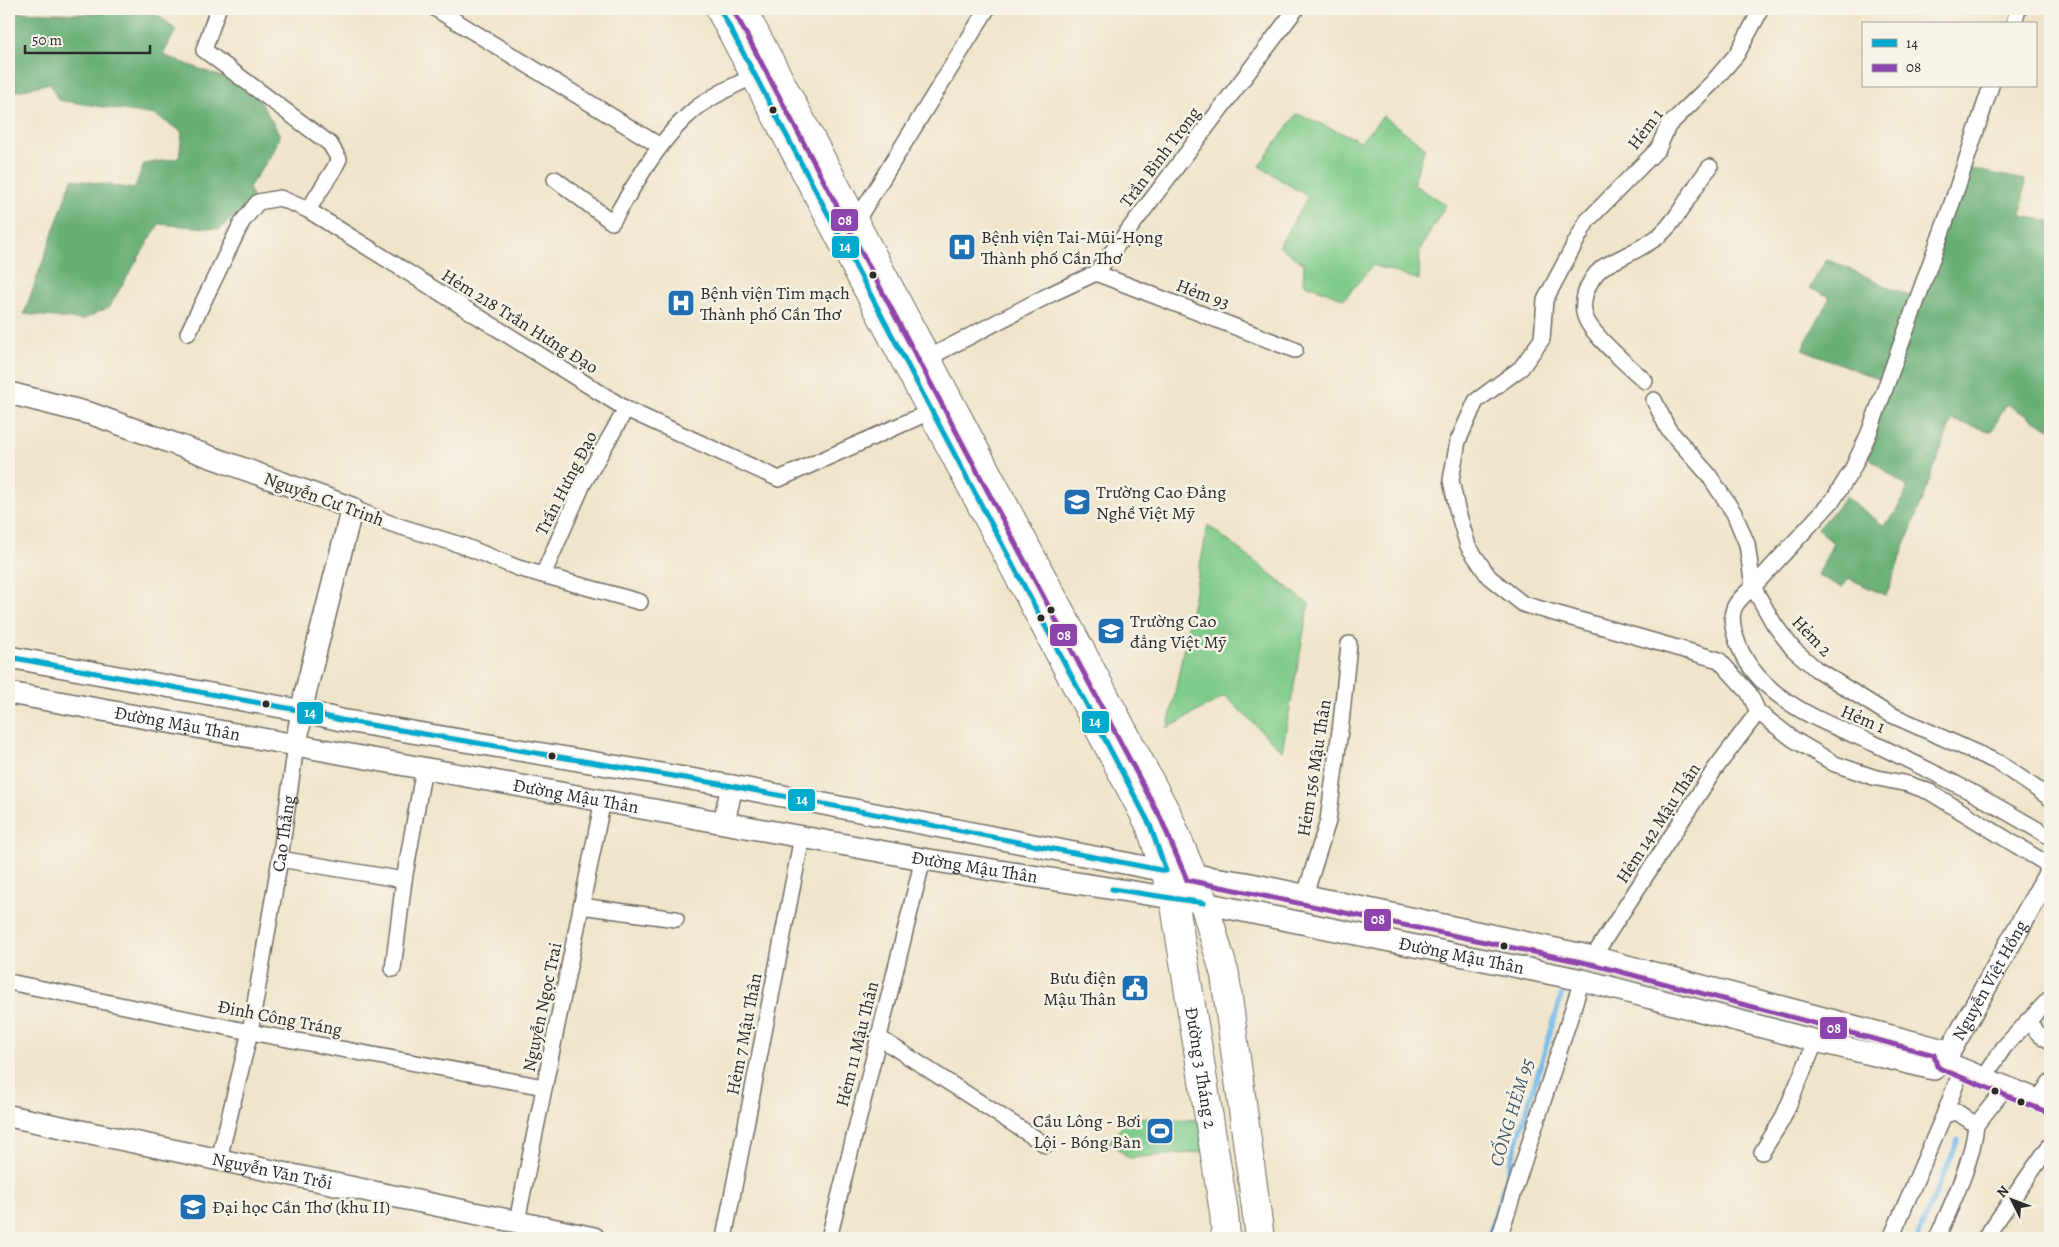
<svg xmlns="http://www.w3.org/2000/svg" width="2059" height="1247" font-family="Alegreya,serif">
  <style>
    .green { fill: #7fcb8a; stroke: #557b5a }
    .forest { fill: #67af76; stroke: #496d50 }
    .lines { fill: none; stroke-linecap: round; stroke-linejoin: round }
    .stream { stroke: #72bbeb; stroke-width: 5 }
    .street-casing { stroke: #706c63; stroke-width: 18 }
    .secondary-casing { stroke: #706c63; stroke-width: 24 }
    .highway-casing { stroke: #706c63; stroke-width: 30 }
    .street { stroke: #fff; stroke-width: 15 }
    .secondary { stroke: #fff; stroke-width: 21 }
    .highway { stroke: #fff; stroke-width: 28 }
    .bus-1-casing { stroke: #f7f3e8; stroke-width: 9 }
    .bus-2-casing { stroke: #f7f3e8; stroke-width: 9 }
    .bus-1 { stroke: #00a9ce; stroke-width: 5 }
    .bus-2 { stroke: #8e44ad; stroke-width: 5 }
    .bus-dot { fill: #2b2b2b; stroke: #f7f3e8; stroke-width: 2 }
    .labels { text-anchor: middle; stroke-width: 5; stroke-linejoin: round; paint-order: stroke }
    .street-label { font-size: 18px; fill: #2b2b2b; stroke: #f7f3e8 }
    .poi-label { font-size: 18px; fill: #2b2b2b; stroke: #f7f3e8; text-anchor: start }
    .water-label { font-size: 19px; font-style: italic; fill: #405665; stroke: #f7f3e8 }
    .line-badge { stroke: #f7f3e8; stroke-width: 2 }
    .badge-label { font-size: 14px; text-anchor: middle; font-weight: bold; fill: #fff }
  </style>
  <rect width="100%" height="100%" fill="#f7f3e8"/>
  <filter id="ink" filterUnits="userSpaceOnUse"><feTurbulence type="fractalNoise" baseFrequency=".02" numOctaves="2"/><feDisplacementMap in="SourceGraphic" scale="10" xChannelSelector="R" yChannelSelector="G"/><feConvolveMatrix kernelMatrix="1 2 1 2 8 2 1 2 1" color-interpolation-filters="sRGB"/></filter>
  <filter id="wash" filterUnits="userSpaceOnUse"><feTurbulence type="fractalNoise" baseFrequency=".0096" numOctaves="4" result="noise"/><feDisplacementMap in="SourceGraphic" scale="20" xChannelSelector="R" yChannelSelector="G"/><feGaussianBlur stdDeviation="1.12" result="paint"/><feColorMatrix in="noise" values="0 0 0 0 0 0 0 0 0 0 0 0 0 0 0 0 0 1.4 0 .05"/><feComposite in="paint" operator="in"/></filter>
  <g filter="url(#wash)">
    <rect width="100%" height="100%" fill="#f0e5cb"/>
    <!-- green -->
    <path class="green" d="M1297 114 1361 141 1383 116 1425 147 1413 184 1446 205 1420 249 1419 280 1373 265 1344 299 1303 283 1304 264 1279 246 1308 197 1259 166Z
      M1208 525 1309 604 1282 751 1225 696 1168 728Z
      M1132 1117 1201 1120 1203 1152 1129 1158 1108 1141Z"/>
    <!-- forest -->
    <path class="forest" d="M140 9H151L176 30 163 55 253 89 280 135 273 153 249 187 253 200 220 229 159 224 109 307 82 320 24 314 72 179 134 189 144 164 179 158 182 132 155 115 58 100 50 83 9 93V12L88 14Z
      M1966 168 2025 180 2021 216 2050 221V429L2006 404 1992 432 1952 420 1886 596 1848 578 1842 588 1818 575 1833 543 1818 529 1846 497 1883 525 1894 515 1908 488 1864 454 1891 384 1802 349 1830 297 1809 288 1827 259 1914 298Z"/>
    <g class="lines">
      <!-- stream -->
      <path class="stream" d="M1488 1238 1562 994
        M1917 1238 1958 1140"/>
    </g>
  </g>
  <g filter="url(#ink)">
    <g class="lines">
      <defs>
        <g id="street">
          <path d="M218 9 204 50 330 144 339 159 334 169 308 210 626 409 779 479 932 411"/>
          <path d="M436 9 660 146"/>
          <path d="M1760 9 1757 17 1737 54 1712 83 1668 126 1658 149 1587 221 1545 300 1542 339 1521 368 1476 401 1458 441 1451 480 1457 509 1468 546 1489 577 1523 604 1719 660 1749 693 1758 712 1793 739 1835 764 1873 777 1908 784 1930 792 2050 866"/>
          <path d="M2014 24 2018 9"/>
          <path d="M1991 86 1950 209 1869 433 1852 470 1833 500 1753 587C1734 603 1728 610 1735 635 1752 696 1820 721 1873 743 1894 753 1914 763 1934 773 1974 792 2012 815 2050 837"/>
          <path d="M555 179 612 222C636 183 659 139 694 110 712 95 735 86 755 75"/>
          <path d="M855 223 987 9"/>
          <path d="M1096 273 1295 350"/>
          <path d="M188 333 242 222 258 202 280 198 308 210"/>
          <path d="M926 359 1051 294 1096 273 1296 9"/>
          <path d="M1645 381C1628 365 1603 345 1590 326 1576 307 1587 280 1603 267 1621 257 1644 248 1660 235 1681 216 1692 188 1710 167"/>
          <path d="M1654 400 1668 429 1708 474 1734 513 1747 544 1753 587 1774 624 1793 649 1816 669 1883 711 1999 763 2050 798"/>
          <path d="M352 508 392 524 464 546 518 568 640 602"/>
          <path d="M543 575 583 484 626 409"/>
          <path d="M280 859 404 880"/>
          <path d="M1305 895 1328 821 1341 723 1349 644"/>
          <path d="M581 906 676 919"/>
          <path d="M1593 957 1715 769 1758 712"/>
          <path d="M393 969 404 880 424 768"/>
          <path d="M9 982 250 1032 544 1087"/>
          <path d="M2027 1021 2040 1035 2050 1041"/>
          <path d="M878 1037 1046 1145"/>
          <path d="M1984 1078 2004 1047 2050 998"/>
          <path d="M2038 1100 2050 1082"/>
          <path d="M1944 1115 1962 1069"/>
          <path d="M1976 1125 2006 1087"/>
          <path d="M1762 1152 1782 1120 1816 1041"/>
          <path id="s1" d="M219 1159 250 1032 280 859 296 745"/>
          <path d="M517 1221 603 800"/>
          <path d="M724 1238 802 837"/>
          <path d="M829 1238 923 859"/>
          <path d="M1499 1238 1582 980"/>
          <path d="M1891 1238 1944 1115 1957 1112 1976 1125C1972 1164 1952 1203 1937 1238"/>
          <path d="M1985 1238 2050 1145"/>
        </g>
        <g id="secondary">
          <path d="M9 393 92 414 352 508 305 694 296 745"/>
          <path d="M9 657 303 711 341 720 732 786 1150 868 1246 883 1593 957 1940 1049 1944 1062 2050 1105"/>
          <path id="s2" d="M9 693 923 859 1204 903 1582 980 1816 1041 1934 1069 1944 1062 2050 872"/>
          <path d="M724 822 732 786"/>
          <path id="s3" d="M9 1116 594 1238"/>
        </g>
        <g id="highway">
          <path id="s4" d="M720 9 1150 825 1174 899 1224 1212 1226 1238"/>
          <path d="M742 9 1168 816 1204 903 1225 975 1260 1238"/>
        </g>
      </defs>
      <!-- street casing -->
      <use href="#street" class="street-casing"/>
      <!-- secondary casing -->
      <use href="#secondary" class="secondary-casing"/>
      <!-- highway casing -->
      <use href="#highway" class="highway-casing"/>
      <!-- street -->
      <use href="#street" class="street"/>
      <!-- secondary -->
      <use href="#secondary" class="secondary"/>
      <!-- highway -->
      <use href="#highway" class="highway"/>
      <defs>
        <path id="bus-1" d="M9 657 303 711 341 720 732 786 1166 871 1150 825 720 9
          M1112 889 1204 903"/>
        <path id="bus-2" d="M735 13 1161 819 1187 880 1591 964 1934 1055 1937 1066 1941 1069 2047 1112"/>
      </defs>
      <!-- bus-1 casing -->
      <use href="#bus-1" class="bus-1-casing"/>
      <!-- bus-2 casing -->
      <use href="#bus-2" class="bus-2-casing"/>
      <!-- bus-1 -->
      <use href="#bus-1" class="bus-1"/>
      <!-- bus-2 -->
      <use href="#bus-2" class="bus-2"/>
    </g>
  </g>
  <!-- icons -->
  <defs>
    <symbol id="hospital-square" viewBox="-11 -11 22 22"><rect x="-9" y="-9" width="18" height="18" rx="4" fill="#1f6fb2" stroke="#f7f3e8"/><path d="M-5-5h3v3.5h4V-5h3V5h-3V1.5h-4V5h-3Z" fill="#fff"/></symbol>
    <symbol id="university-square" viewBox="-11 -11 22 22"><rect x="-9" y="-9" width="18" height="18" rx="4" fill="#1f6fb2" stroke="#f7f3e8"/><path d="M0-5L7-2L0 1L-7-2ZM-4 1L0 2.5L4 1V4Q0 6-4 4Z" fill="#fff"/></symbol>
    <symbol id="civic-square" viewBox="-11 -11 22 22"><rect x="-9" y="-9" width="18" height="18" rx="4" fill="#1f6fb2" stroke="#f7f3e8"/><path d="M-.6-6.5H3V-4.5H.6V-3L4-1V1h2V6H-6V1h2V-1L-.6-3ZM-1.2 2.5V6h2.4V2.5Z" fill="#fff"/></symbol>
    <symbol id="stadium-square" viewBox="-11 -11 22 22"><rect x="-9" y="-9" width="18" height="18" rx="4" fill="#1f6fb2" stroke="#f7f3e8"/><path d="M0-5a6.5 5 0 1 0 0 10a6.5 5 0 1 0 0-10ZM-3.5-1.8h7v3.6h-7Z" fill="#fff"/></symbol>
  </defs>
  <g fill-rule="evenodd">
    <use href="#hospital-square" x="946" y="231" width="32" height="32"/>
    <use href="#hospital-square" x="665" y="287" width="32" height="32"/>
    <use href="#university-square" x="1061" y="486" width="32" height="32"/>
    <use href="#university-square" x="1095" y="615" width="32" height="32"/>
    <use href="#civic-square" x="1119" y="972" width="32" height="32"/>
    <use href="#stadium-square" x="1144" y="1115" width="32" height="32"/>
    <use href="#university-square" x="177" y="1191" width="32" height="32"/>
  </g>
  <!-- markers -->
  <g class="bus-dot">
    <circle cx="773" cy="110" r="4.5"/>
    <circle cx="873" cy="275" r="4.5"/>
    <circle cx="1051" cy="610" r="4.5"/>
    <circle cx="1041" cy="618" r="4.5"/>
    <circle cx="266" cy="704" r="4.5"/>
    <circle cx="552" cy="756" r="4.5"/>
    <circle cx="1504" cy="946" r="4.5"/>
    <circle cx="1995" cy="1091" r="4.5"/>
    <circle cx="2021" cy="1102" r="4.5"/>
  </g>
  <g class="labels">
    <!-- street labels -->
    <g class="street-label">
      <text transform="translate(1645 129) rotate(-53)" y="6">Hẻm 1</text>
      <text transform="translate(1160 157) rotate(-53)" y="6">Trần Bình Trọng</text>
      <text transform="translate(1203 294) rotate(21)" y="6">Hẻm 93</text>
      <text transform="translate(520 321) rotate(32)" y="6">Hẻm 218 Trần Hưng Đạo</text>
      <text transform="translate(566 483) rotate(-63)" y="6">Trấn Hưng Đạo</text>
      <text transform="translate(324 499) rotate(20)" y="6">Nguyễn Cư Trinh</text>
      <text transform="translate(1812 636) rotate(46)" y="6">Hẻm 2</text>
      <text transform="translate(1863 719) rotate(23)" y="6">Hẻm 1</text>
      <text dy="6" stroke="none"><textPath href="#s2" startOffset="171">Đường Mậu Thân</textPath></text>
      <text transform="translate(1314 768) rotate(-81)" y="6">Hẻm 156 Mậu Thân</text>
      <text dy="6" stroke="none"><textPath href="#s2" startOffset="576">Đường Mậu Thân</textPath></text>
      <text transform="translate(1658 823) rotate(-57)" y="6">Hẻm 142 Mậu Thân</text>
      <text dy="6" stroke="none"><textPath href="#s1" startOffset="332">Cao Thắng</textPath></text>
      <text dy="6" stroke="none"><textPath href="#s2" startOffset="981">Đường Mậu Thân</textPath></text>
      <text dy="6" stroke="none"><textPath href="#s2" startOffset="1476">Đường Mậu Thân</textPath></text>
      <text dy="6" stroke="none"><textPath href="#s2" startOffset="2068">Nguyễn Việt Hồng</textPath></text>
      <text transform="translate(542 1007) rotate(-78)" y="6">Nguyễn Ngọc Trai</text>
      <text transform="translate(280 1018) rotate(11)" y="6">Đinh Công Tráng</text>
      <text transform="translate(744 1034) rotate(-79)" y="6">Hẻm 7 Mậu Thân</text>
      <text transform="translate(857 1044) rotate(-76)" y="6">Hẻm 11 Mậu Thân</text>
      <text dy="6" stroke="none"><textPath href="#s4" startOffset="1171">Đường 3 Tháng 2</textPath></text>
      <text dy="6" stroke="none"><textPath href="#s3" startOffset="269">Nguyễn Văn Trỗi</textPath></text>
    </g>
    <!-- poi labels -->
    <g class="poi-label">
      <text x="981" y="243">Bệnh viện Tai-Mũi-Họng<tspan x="981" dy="21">Thành phố Cần Thơ</tspan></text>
      <text x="700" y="299">Bệnh viện Tim mạch<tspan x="700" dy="21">Thành phố Cần Thơ</tspan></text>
      <text x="1096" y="498">Trường Cao Đẳng<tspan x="1096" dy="21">Nghề Việt Mỹ</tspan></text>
      <text x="1130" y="627">Trường Cao<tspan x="1130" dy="21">đẳng Việt Mỹ</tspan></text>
      <text x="1116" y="984" text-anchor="end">Bưu điện<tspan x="1116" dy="21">Mậu Thân</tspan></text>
      <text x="1141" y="1127" text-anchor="end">Cầu Lông - Bơi<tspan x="1141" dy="21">Lội - Bóng Bàn</tspan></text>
      <text x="212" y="1213">Đại học Cần Thơ (khu II)</text>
    </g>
    <!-- water labels -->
    <g class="water-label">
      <text transform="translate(1511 1112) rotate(-73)" y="7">CỐNG HẺM 95</text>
    </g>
  </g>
  <g class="line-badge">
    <rect x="830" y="208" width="29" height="24" rx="5" fill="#8e44ad"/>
    <rect x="831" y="235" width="29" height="24" rx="5" fill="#00a9ce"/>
    <rect x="1049" y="623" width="29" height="24" rx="5" fill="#8e44ad"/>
    <rect x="296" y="701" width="28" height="24" rx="5" fill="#00a9ce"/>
    <rect x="1081" y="710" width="29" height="24" rx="5" fill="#00a9ce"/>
    <rect x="787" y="788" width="29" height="24" rx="5" fill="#00a9ce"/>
    <rect x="1363" y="908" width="29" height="24" rx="5" fill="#8e44ad"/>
    <rect x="1819" y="1016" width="29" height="24" rx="5" fill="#8e44ad"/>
  </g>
  <g class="badge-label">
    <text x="845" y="225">08</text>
    <text x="845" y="251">14</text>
    <text x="1064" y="640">08</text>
    <text x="310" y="717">14</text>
    <text x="1095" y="726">14</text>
    <text x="802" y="804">14</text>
    <text x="1378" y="924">08</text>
    <text x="1834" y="1033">08</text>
  </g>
  <!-- margin -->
  <rect width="2059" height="1247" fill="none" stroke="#f7f3e8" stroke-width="30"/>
  <!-- legend -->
  <rect x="1862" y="22" width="175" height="65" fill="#f7f3e8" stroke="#a5a39c"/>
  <rect x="1872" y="39" width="25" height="8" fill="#00a9ce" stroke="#a5a39c"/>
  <text x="1906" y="48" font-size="15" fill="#2b2b2b">14</text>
  <rect x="1872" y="64" width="25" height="8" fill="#8e44ad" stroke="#a5a39c"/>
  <text x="1906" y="72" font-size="15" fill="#2b2b2b">08</text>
  <!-- north arrow -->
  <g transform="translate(2012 1200) rotate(312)" stroke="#f7f3e8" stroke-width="4" paint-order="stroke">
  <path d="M0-4L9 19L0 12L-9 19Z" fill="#2b2b2b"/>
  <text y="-8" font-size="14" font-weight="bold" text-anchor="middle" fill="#2b2b2b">N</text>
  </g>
  <!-- scale -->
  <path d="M25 45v8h125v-8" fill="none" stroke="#2b2b2b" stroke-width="2.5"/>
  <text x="32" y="45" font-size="15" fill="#2b2b2b" stroke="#f7f3e8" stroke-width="4" paint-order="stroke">50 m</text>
</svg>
